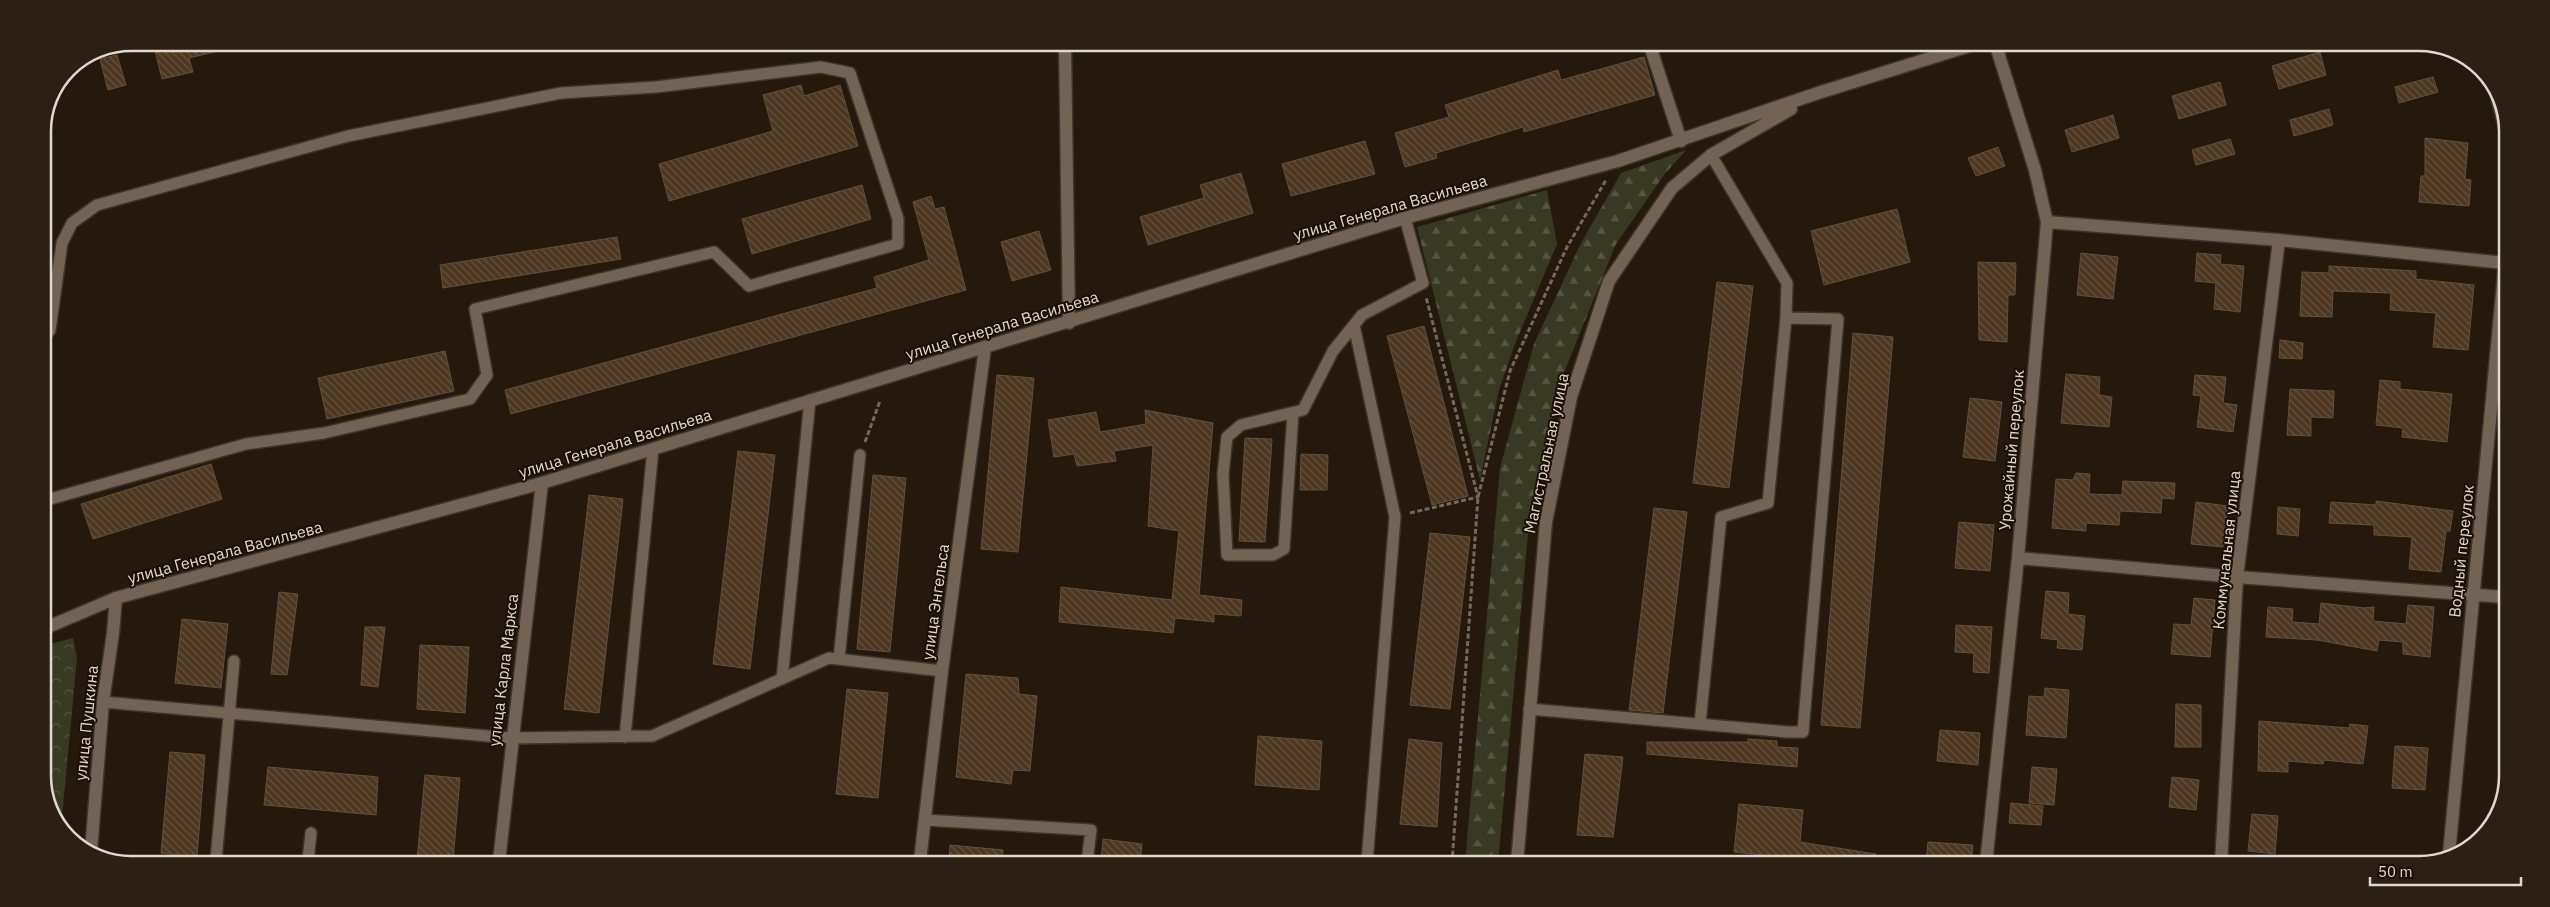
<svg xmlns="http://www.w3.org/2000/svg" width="2550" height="907" font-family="'IBM Plex Sans',sans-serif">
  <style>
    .forest { fill: url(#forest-firs) }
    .park { fill: url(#park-crowns) }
    .building { fill: url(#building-back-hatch); stroke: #5e5042 }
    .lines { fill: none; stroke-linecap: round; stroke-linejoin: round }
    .service-casing { stroke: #3c342e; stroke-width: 14 }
    .minor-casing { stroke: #3c342e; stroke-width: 15 }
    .secondary-casing { stroke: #3c342e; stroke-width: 15 }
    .path { stroke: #73695e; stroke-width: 3; stroke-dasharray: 5 2.5; stroke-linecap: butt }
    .service { stroke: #726355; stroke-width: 11 }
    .minor { stroke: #726355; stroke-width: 12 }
    .secondary { stroke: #726355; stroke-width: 12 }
    .labels { text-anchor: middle; stroke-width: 4; stroke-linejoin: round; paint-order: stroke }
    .street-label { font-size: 16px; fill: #e1d9d0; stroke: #1c1005 }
    .rim { fill: none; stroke: #e1d9d0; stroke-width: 2.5 }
  </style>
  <defs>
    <pattern id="forest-firs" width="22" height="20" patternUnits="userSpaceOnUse" patternTransform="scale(1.25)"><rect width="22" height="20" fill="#373923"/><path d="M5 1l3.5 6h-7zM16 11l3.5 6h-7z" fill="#545542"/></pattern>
    <pattern id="park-crowns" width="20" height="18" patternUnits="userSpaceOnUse" patternTransform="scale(1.25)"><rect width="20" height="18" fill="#373923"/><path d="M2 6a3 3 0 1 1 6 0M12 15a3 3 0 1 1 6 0" fill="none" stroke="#545542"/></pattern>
    <pattern id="building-back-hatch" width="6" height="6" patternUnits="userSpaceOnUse" patternTransform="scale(1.25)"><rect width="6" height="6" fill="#4d3720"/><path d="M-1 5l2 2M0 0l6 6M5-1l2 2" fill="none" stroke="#66533f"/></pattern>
  </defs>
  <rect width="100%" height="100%" fill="#25190d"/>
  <!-- forest -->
  <path class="forest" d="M1686 150 1664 175 1616 244 1561 380 1529 522 1498 863H1465L1500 468 1534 344 1580 245 1621 173Z
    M1547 190 1557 244 1515 344 1499 390 1480 480 1417 227Z"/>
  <!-- park -->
  <path class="park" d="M73 638 77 658 61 828 43 781V646Z"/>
  <!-- building -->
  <path class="building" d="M153 43H227V49L189 58 193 72 162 79Z
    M2320 52 2326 75 2279 89 2272 66Z
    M117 55 126 85 108 90 100 59Z
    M1644 57 1655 95 1524 132 1523 127 1436 153 1437 158 1405 167 1395 133 1449 117 1445 105 1558 70 1561 80Z
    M2433 77 2438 92 2399 103 2395 87Z
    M2220 82 2226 105 2179 119 2172 96Z
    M801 85 804 96 840 85 858 146 669 201 659 164 773 131 763 95Z
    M2329 109 2333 125 2294 136 2290 120Z
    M2113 115 2119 138 2072 152 2065 130Z
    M2425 138 2468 143 2465 179 2471 180 2469 206 2419 202 2421 176H2425Z
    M2230 139 2235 154 2196 165 2192 150Z
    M1365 141 1375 174 1291 196 1282 164Z
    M1998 147 2005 166 1976 176 1968 158Z
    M1241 173 1253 213 1148 245 1140 217 1204 198 1200 185Z
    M862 185 871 219 752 254 742 219Z
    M931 196 935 209 944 207 966 290 511 414 505 390 877 288 874 277 929 260 913 202Z
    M1897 209 1910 262 1824 285 1811 231Z
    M1039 231 1051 270 1012 281 1001 242Z
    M617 237 621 259 443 288 440 265Z
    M2081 253 2118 257 2113 299 2077 295Z
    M2197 253 2221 255 2220 264 2244 266 2240 312 2214 309 2216 283 2195 281Z
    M1978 262 2016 263 2015 295H2008L2007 342 1979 340Z
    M2329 266 2416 271V279L2474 285 2468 350 2433 347 2436 313 2390 310 2391 293 2333 291 2332 317 2300 316 2302 272 2329 273Z
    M1717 282 1753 286 1729 488 1693 483Z
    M1424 326 1468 496 1432 505 1387 336Z
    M1853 333 1893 337 1860 728 1821 725Z
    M2280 340 2303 343 2302 359 2279 358Z
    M445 351 454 391 327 419 318 378Z
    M2066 374 2100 377 2099 395 2112 397 2109 427 2061 423Z
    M997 375 1034 378 1018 552 981 549Z
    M2195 375 2226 377 2223 403 2237 405 2233 432 2197 427 2201 396 2193 395Z
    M2380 380 2400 382V389L2452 394 2447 442 2402 437 2403 428 2376 425Z
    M2290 389 2334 391 2333 418 2311 417V436L2287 435Z
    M1970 398 2002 402 1995 461 1963 457Z
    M1145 410 1213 423 1199 595 1242 600 1241 616 1214 614V622L1175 618 1173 633 1059 622 1061 587 1172 600 1179 531 1148 526 1153 445 1114 451 1116 461 1077 466 1074 454 1054 457 1048 420 1096 412 1100 432 1146 424Z
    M1245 438 1272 439 1265 542 1239 541Z
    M738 451 775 455 750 669 713 664Z
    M1301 454 1328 455 1327 490H1300Z
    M211 464 222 499 93 539 81 504Z
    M2076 473 2090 474 2089 494 2122 495 2123 481 2175 483 2174 499 2162 498 2161 513 2120 511 2119 525 2086 523V531L2052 528 2056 479 2073 480Z
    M873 475 906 478 890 652 857 649Z
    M589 495 623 499 599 713 564 709Z
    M2376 501 2453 511 2450 531H2446L2441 572 2409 569 2412 537 2374 535V525L2329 523 2331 502 2376 505Z
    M2196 502 2228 506 2223 547 2191 544Z
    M2278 507 2300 509 2298 536 2277 534Z
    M1654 508 1687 512 1663 713 1629 710Z
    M1959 522 1994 525 1990 571 1955 568Z
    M1430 533 1470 537 1450 709 1410 705Z
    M2046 591 2069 593 2068 614 2085 616 2082 650 2057 648 2058 640 2041 638Z
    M279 592 298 594 287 675 271 674Z
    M2194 598 2215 600 2210 657 2171 654 2174 624 2191 625Z
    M2321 603 2364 608 2374 607 2373 621 2406 624 2408 605 2434 607 2430 657 2403 654V642L2379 640 2377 651 2317 640 2266 637 2268 607 2293 609 2292 622 2319 624Z
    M182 619 228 624 221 688 175 683Z
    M1956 625 1992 627 1989 673 1973 672 1974 653 1955 652Z
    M365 627H385L378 687 361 685Z
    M420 645 469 647 465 713 417 709Z
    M966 674 1018 678 1019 694 1037 696 1030 771 1013 770 1011 784 956 777Z
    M2045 688 2069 690 2066 738 2026 735 2029 696 2044 697Z
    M847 689 888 693 878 798 836 794Z
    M2176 704 2201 705V747H2175Z
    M2259 721 2349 728 2350 724 2368 726 2363 764 2324 760 2323 764 2288 761V772L2258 771Z
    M1940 730 1980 733 1978 765 1937 761Z
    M1258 736 1322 741 1319 790 1255 785Z
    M1409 739 1442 743 1437 827 1400 824Z
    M1748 739 1777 741V747L1798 748 1797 767 1647 754V742H1748Z
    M2395 746 2428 748 2425 790 2392 788Z
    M170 752 205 755 197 857 161 853Z
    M1585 754 1623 757 1613 837 1577 835Z
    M268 767 378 777 376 815 264 805Z
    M2032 767 2057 769 2054 805 2029 803Z
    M425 775 460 778 453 861 417 860Z
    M2172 777 2199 780 2196 810 2169 807Z
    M2011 803 2043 806 2041 825 2009 823Z
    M1739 804 1803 810 1800 842 1876 854 1875 863H1826V861L1734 852Z
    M2252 814 2278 816 2275 854 2248 851Z
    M1103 839 1142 844 1140 862H1101Z
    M1928 842 1973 845 1971 864H1926Z
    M950 845 1003 850 1002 862H949Z"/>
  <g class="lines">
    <defs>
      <path id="service" d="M1354 325 1395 517 1367 862
        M43 339 50 330 62 243 72 223 97 205 348 136 561 93 656 87 821 67 850 73 898 219V244L749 286 714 252 475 309 487 375 470 399 324 433 246 444 43 501
        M1293 413 1284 549 1273 555H1227L1223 474 1227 437 1241 425 1303 410 1333 351 1362 315 1423 283 1405 218
        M839 659 860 455
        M782 679 810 400
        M103 702 511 738 652 736 829 658 942 671
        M1529 709 1788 732H1803L1838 319 1786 318 1787 283 1711 155
        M1700 723 1721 517 1768 503 1786 318
        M625 737 653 449
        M925 820 1091 830 1087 862
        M216 860 234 661
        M308 860 311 833"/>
      <path id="minor" d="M1065 44 1069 323
        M1650 46 1681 141
        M2498 101 2507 136
        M2047 222 2279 240 2505 263
        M2018 558 2237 577 2504 597
        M91 851 103 702 113 633 116 598
        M2449 854 2506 251
        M499 861 542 483
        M920 861 942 671 985 347
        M1986 864 2018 558 2047 222 2035 170 1996 46
        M2221 864 2237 577 2279 240"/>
      <path id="secondary" d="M43 629 116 598 542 483 1405 218 1618 161 1818 93 1969 46
        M1517 863 1546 522 1571 397 1609 281 1672 188 1711 155 1791 109"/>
    </defs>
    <!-- service casing -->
    <use href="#service" class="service-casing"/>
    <!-- minor casing -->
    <use href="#minor" class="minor-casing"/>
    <!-- secondary casing -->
    <use href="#secondary" class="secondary-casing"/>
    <!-- path -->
    <path class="path" d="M865 442 880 401
      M1410 513 1478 497 1426 297
      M1452 863 1478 497 1510 371 1567 247 1606 180"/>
    <!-- service -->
    <use href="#service" class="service"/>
    <!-- minor -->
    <use href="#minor" class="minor"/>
    <!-- secondary -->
    <use href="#secondary" class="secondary"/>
  </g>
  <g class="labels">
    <!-- street labels -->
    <g class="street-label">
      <text transform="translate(1390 207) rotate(-16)" y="6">улица Генерала Васильева</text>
      <text transform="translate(1002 325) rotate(-17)" y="6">улица Генерала Васильева</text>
      <text transform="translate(615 443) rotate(-17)" y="6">улица Генерала Васильева</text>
      <text transform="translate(2011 450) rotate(-85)" y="6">Урожайный переулок</text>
      <text transform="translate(1546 453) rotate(-78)" y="6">Магистральная улица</text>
      <text transform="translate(2226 550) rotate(-84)" y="6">Коммунальная улица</text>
      <text transform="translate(2461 551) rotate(-84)" y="6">Водный переулок</text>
      <text transform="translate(225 552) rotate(-15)" y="6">улица Генерала Васильева</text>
      <text transform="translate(935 602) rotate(-82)" y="6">улица Энгельса</text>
      <text transform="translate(503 670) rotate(-83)" y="6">улица Карла Маркса</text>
      <text transform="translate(86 723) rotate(-84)" y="6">улица Пушкина</text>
    </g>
  </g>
  <!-- crop -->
  <path d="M0 0H2550V907H0ZM131 51H2419A80 80 0 0 1 2499 131V776A80 80 0 0 1 2419 856H131A80 80 0 0 1 51 776V131A80 80 0 0 1 131 51Z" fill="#2c2015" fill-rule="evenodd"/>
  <path class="rim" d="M131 51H2419A80 80 0 0 1 2499 131V776A80 80 0 0 1 2419 856H131A80 80 0 0 1 51 776V131A80 80 0 0 1 131 51Z"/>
  <!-- scale -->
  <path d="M2370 877v8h151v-8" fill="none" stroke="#e1d9d0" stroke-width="2.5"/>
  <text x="2378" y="877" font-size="15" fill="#e1d9d0" stroke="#1c1005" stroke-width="4" paint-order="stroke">50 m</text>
</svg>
